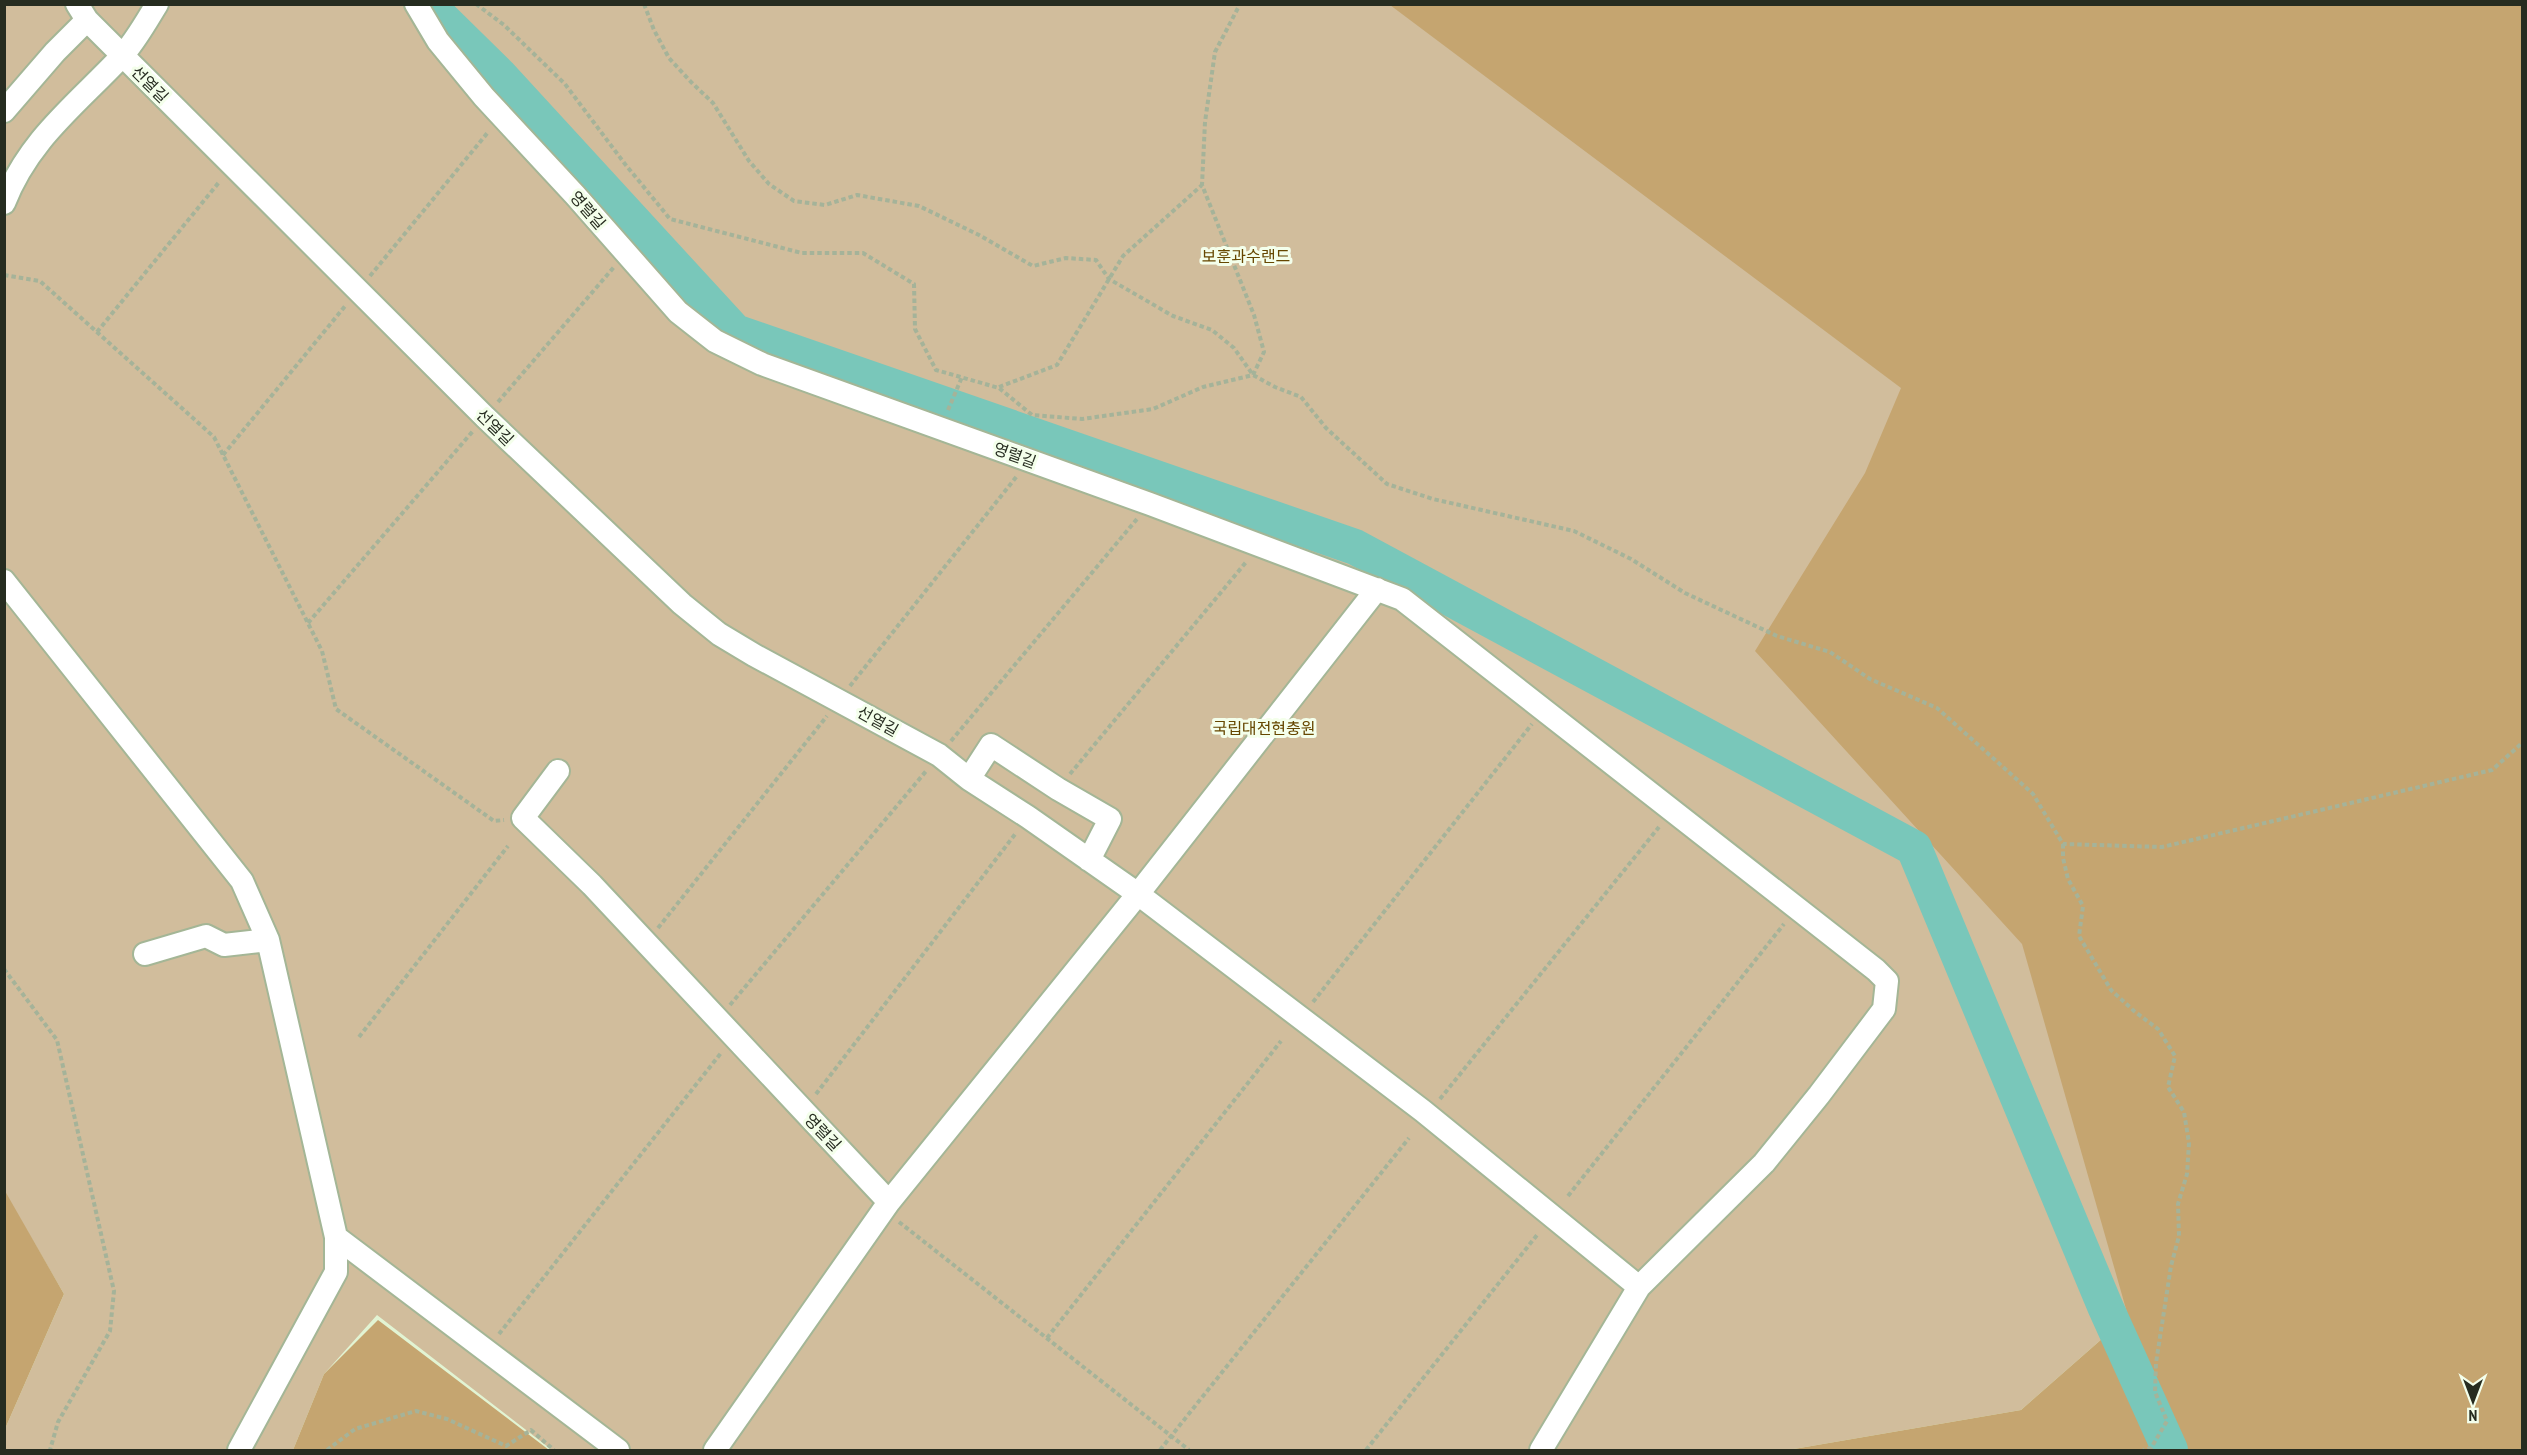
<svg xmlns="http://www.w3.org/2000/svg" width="2527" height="1455" font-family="'PT Sans Narrow','Noto Sans KR',sans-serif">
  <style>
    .green { fill: #d1bd9c }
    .forest { fill: #c5a570 }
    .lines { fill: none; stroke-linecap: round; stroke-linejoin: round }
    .river { stroke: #79c7ba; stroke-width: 36 }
    .minor-casing { stroke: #a4b696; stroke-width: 26 }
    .path { stroke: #a5b399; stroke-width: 4; stroke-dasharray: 4.5 3; stroke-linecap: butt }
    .minor { stroke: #fff; stroke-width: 22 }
    .labels { text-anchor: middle; stroke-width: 6; stroke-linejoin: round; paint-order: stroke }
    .street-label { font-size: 16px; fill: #262c20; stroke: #f4ffeb }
    .park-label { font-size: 16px; fill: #664700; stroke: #f4ffeb }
  </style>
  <rect width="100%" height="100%" fill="#e2f4d3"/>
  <!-- green -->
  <path class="green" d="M5 5H2522L2128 1316 2021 1410 1788 1450H552L377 1315 324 1374 293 1450H5V1429L64 1294 4 1191Z"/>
  <!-- forest -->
  <path class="forest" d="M1390 5H2522V1450H1788L2021 1410 2128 1316 2022 944 1755 651 1865 473 1901 388Z
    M5 1191 64 1294 5 1429Z
    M378 1320 549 1450H293L324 1374Z"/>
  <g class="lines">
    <!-- river -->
    <path class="river" d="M433 4 436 13 499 75 735 332 1355 547 1914 848 2105 1306 2170 1450"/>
    <defs>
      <path id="minor" d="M77 4 87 20 485 417 682 604 719 634 754 655 939 755 969 779 1028 817 1138 894 1423 1111 1639 1287
        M416 4 438 41 484 97 575 195 678 312 715 341 762 364 1150 504 1402 599 1876 970 1887 981 1884 1009 1819 1095 1764 1163 1639 1287 1541 1450
        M4 111 55 52 87 20
        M4 203C29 139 76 105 121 57 135 42 146 22 157 4
        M4 581 242 881 268 940 336 1237V1272L239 1450
        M558 771 523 818 592 885 889 1202 1138 894 1377 589
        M969 779 991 745 1058 789 1110 819 1089 860
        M145 954 206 936 224 945 268 940
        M336 1237 618 1450
        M715 1450 889 1202"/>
    </defs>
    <!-- minor casing -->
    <use href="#minor" class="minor-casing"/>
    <!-- path -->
    <path class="path" d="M476 4 504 25 565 84 625 164 670 219 802 253H863L914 284 915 329 936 370 999 388 1032 415 1082 419 1153 409 1203 387 1253 375 1264 352 1254 315 1202 185 1205 122 1215 52 1238 8V4
      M644 4 654 30 669 58 691 82 713 103 749 161 769 184 794 201 825 205 857 195 919 206 979 235 1033 266 1066 258 1096 260 1109 279 1173 316 1212 330 1234 348 1253 375 1275 387 1301 397 1326 428 1387 484 1433 499 1574 531 1631 559 1685 593 1777 636 1830 652 1870 679 1937 708 2033 794 2063 844 2162 847 2492 770 2522 743
      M4 275 40 281 214 437 322 651 336 709 494 821 504 820
      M370 276 489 131
      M97 332 220 181
      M999 387 1057 365 1123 256 1202 185
      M498 402 614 267
      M948 410 962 377
      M223 455 346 305
      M308 623 473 431
      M850 686 1017 476
      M951 741 1137 519
      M1070 774 1247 561
      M2063 844V858L2068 879 2083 906 2079 936 2111 990 2134 1011 2158 1029 2175 1056 2168 1087 2184 1112 2189 1143 2187 1174 2178 1204 2179 1236 2171 1266 2156 1363 2155 1392 2167 1421 2151 1448 2143 1450
      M658 928 827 716
      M4 969 57 1040 114 1291 110 1331 58 1422 50 1450
      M1313 1002 1532 724
      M730 1005 927 770
      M359 1037 508 846
      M816 1094 1016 833
      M1440 1099 1659 827
      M1568 1196 1784 924
      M899 1222 1189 1450
      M499 1334 721 1053
      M1047 1338 1281 1041
      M327 1450 355 1429 416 1411 447 1419 506 1446 531 1430 554 1450
      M1160 1450 1409 1138
      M1366 1450 1537 1235"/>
    <!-- minor -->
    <use href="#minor" class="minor"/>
  </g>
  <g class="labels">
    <!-- street labels -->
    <g class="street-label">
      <text transform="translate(150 84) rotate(45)" y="6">선열길</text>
      <text transform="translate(588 210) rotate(49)" y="6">영렬길</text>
      <text transform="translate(495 427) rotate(44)" y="6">선열길</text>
      <text transform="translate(1015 455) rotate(20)" y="6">영렬길</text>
      <text transform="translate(878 721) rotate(29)" y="6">선열길</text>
      <text transform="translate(823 1132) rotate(46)" y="6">영렬길</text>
    </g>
    <!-- park labels -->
    <g class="park-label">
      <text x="1246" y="262">보훈과수랜드</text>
      <text x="1264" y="734">국립대전현충원</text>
    </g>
  </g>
  <!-- border -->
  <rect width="2527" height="1455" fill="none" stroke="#262c20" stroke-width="12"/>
  <!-- north arrow -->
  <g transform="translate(2473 1401) rotate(180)" stroke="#f4ffeb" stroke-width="4.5" paint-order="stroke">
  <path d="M0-4.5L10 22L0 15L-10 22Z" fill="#262c20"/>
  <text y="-9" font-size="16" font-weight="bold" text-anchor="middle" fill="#262c20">N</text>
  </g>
</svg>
